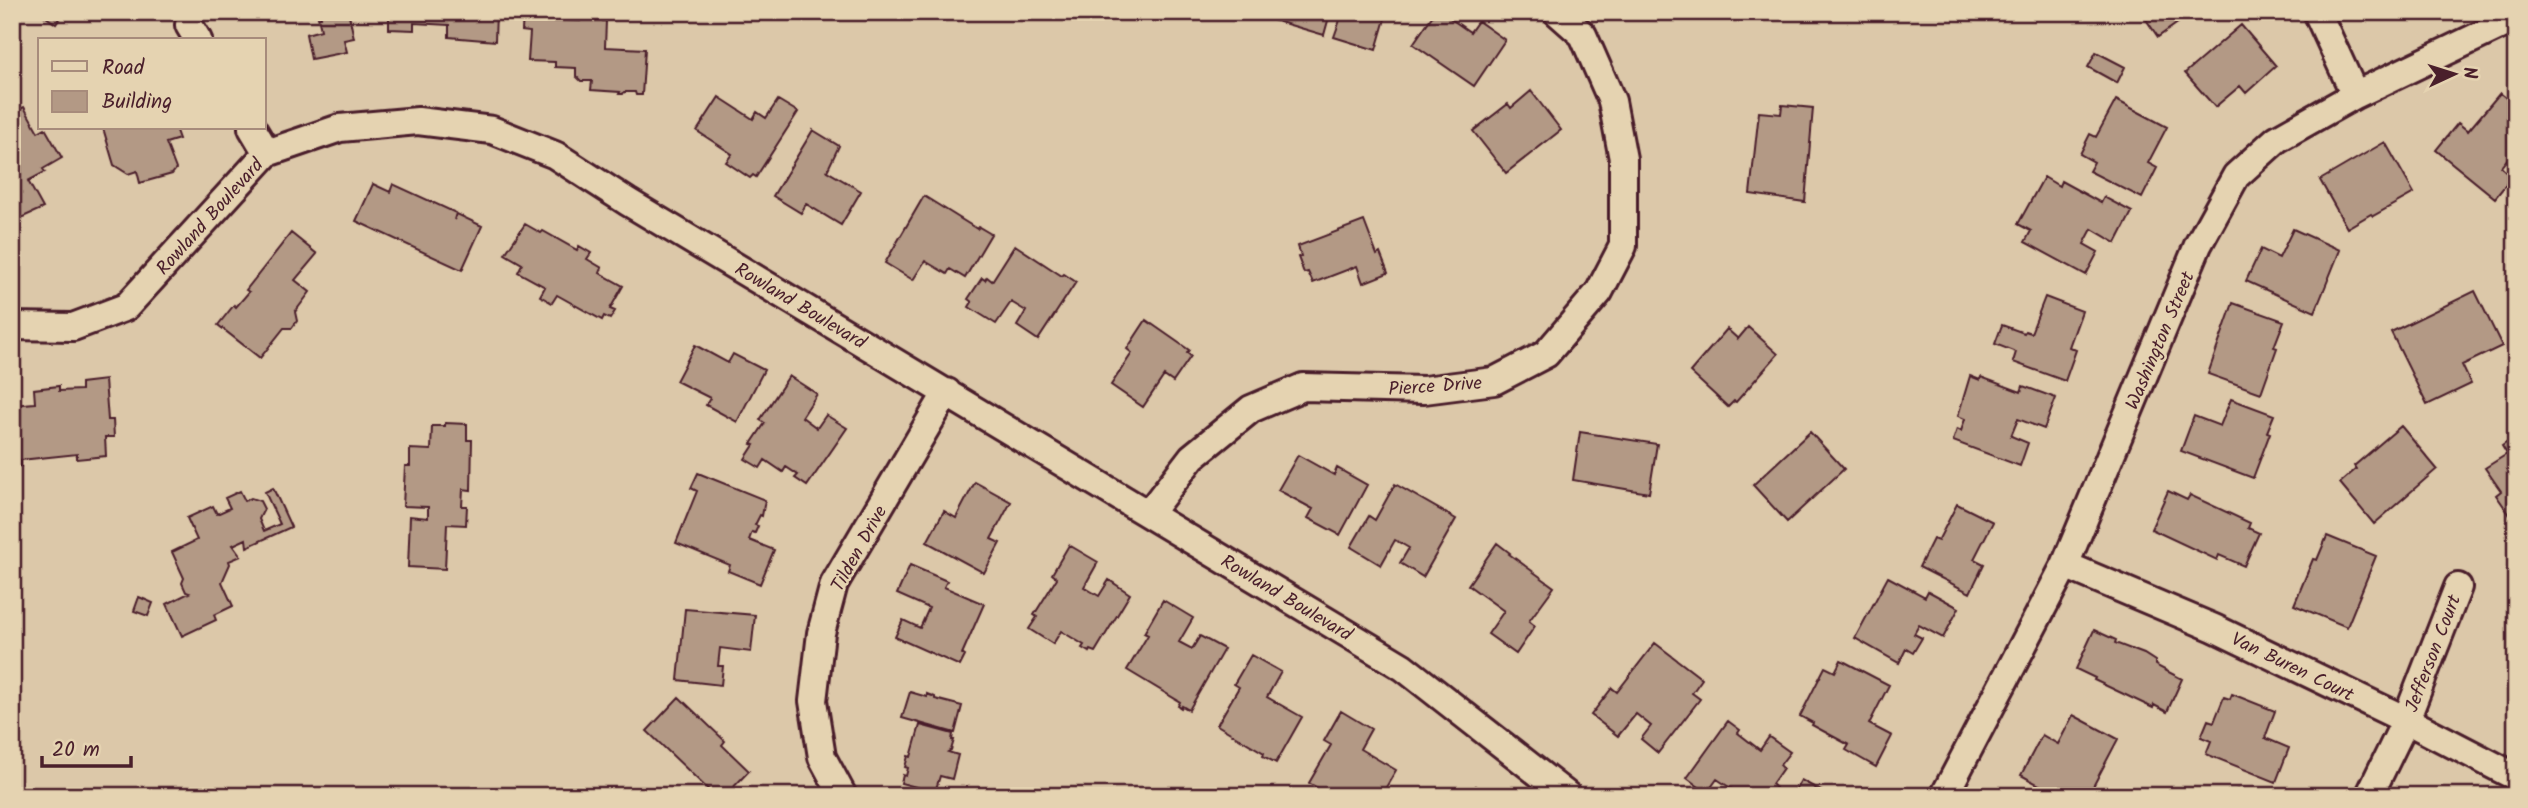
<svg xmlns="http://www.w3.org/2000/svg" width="2528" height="808" font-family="Kalam,sans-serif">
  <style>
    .building { fill: #b39985; stroke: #4a1f2b; stroke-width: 2 }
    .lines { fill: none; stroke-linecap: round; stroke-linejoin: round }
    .minor-casing { stroke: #4a1f2b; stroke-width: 32 }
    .minor { stroke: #e5d3b1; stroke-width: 26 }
    .labels { text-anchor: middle; stroke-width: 5; stroke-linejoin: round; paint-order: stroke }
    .street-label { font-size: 19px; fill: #4a1f2b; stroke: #e5d3b1 }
  </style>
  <rect width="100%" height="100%" fill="#dcc8a9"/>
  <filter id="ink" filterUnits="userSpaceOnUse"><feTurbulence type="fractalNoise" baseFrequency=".0143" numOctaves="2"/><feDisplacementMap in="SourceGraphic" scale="14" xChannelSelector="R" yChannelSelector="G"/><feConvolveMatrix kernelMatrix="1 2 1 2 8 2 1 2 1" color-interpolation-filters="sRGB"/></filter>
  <g filter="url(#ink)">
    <!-- building -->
    <path class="building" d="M39 12H72L66 16 63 14 56 24Z
      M320 12H361L349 15 354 38 344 40 347 52 311 59 306 34 321 30 318 17H321Z
      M389 12H496L495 41 449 37V25L414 23V30L389 29Z
      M523 12H564L563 20 580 21V17L603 18V21H606L605 47 645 49 642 95H636L635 92H624L623 94H619L620 92 591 90 592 81H581L576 76V68L555 67V62L528 61 530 32 522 31Z
      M1275 12H1387L1376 50 1334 37 1340 20 1329 17 1324 35 1273 20Z
      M1435 12H1441L1470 32 1478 21 1505 40 1474 86 1413 44Z
      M2141 12H2193L2158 37Z
      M2241 25 2276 66 2246 93 2240 86 2215 107 2185 73Z
      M2096 52 2125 67 2117 83 2088 67Z
      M1531 91 1561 130 1506 173 1473 131 1508 104 1511 108Z
      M2500 93 2516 106V154L2513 152 2501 167 2512 177 2495 198 2436 150 2458 123 2468 131Z
      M719 97 753 119 757 112 766 118 778 100 798 112 756 177 753 175 750 178 726 162 732 154 697 131Z
      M2116 100 2167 127 2148 163 2157 168 2142 198 2089 171 2094 162 2080 154 2090 134 2096 137Z
      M1782 105 1813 108 1805 202 1750 194 1759 112 1781 114Z
      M24 107 38 132 45 128 62 158 43 169 45 172 28 181 43 208 12 222V113Z
      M103 128H175L179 139 166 143 176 169 172 174 140 183 137 171 128 174 114 165Z
      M813 130 839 146 827 171 861 191 841 225 806 204 801 213 773 196Z
      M2385 142 2414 193 2373 216 2371 214 2347 228 2320 180Z
      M2044 177 2059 186 2061 181 2101 203 2104 197 2132 212 2116 243 2092 229 2084 244 2098 252 2086 275 2025 242 2031 231 2018 224Z
      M373 184 390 192 393 184 456 213 454 220 457 214 482 226 462 270 356 221Z
      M924 196 977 229 979 227 991 234 965 278 950 269 947 274 925 261 913 280 885 263Z
      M1364 221 1377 255 1380 253 1388 273 1363 283 1357 266 1313 283 1308 272 1304 273 1298 257 1301 256 1298 246Z
      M525 224 541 233 543 231 577 250 579 246 591 253 587 259 602 268 600 273 623 286 610 309 615 311 610 319 604 316 602 320 557 295 552 303 540 296 545 287 518 272 522 264 505 254Z
      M2293 229 2340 250 2315 312 2246 281 2261 249 2279 258Z
      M291 233 317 254 295 280 310 292 295 312 297 321 292 328H284L260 358 218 325 234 305 236 307 249 292 246 290Z
      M1015 245 1062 276 1064 274 1076 282 1038 340 1017 326 1026 311 1011 302 996 324 969 307 972 302 968 299 982 278 985 280 987 277 992 281Z
      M2475 291 2502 346 2462 365 2471 384 2427 405 2391 332Z
      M2045 297 2082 311 2069 347 2076 350 2065 381 2013 362 2016 352 1995 344 2002 325 2024 333 2025 331 2031 333Z
      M2233 303 2284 321 2274 347 2277 348 2261 393 2208 374Z
      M1146 320 1189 350 1187 353 1191 356 1173 382 1164 376 1143 407 1111 385 1132 353 1127 349Z
      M1748 327 1778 354 1736 402 1734 401 1728 407 1690 372 1727 329 1738 339Z
      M695 345 728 363 733 354 764 370 737 422 706 405 710 398 676 381Z
      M789 376 817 394 802 417 817 428 826 415 847 428 807 486 795 478 798 475 786 467 783 472 765 460 760 468 745 459 754 445 751 444 765 423 760 420Z
      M1970 376 1980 380 1981 377 2021 392 2023 386 2056 398 2044 429 2018 419 2011 436 2028 443 2020 466 1953 441 1957 429 1961 431 1965 419 1958 416Z
      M105 380 108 420H113L114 437H105L106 456 77 459V454L21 460V466L12 467V428H14L12 405 35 403 34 389 59 386V391L81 390V383Z
      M2231 399 2274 415 2267 432 2270 433 2253 478 2181 451 2194 416 2220 426Z
      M445 423 467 424V440H472L471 490 463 489 462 506H467L466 525 447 524 445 569 408 567 410 516 428 518V507L403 506 405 466H410V449L431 450 432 426H445Z
      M2401 426 2437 469 2374 524 2340 483 2356 469 2354 466Z
      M1580 432 1657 444 1649 493 1573 480Z
      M1810 432 1844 469 1787 522 1753 485Z
      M2513 438 2516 442V524L2496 495 2501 491 2485 468 2507 454 2502 446Z
      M1298 455 1334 475 1337 468 1367 485 1340 535 1308 518 1313 509 1278 490Z
      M698 473 765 500 762 516 760 515 755 525 758 526 755 533 752 532 749 540 774 550 760 584 728 571 730 565 676 543 697 491 691 488Z
      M975 482 1011 502 991 539 1000 543 984 573 927 542 944 511 956 518Z
      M1395 484 1456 519 1423 577 1400 563 1409 548 1395 540 1381 565 1351 547 1369 516 1375 520Z
      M273 488 291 527 247 547 246 539 233 545 241 556 229 561 230 564 222 582 233 606 214 615 216 620 182 636 167 604 189 593 186 592 182 583 184 578 172 552 197 540 187 518 213 506 217 514 230 508 225 498 240 491 245 501 251 498 260 501 264 509 259 519 264 531 280 524 265 492Z
      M2168 491 2187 500 2190 495 2250 523 2248 528 2259 533 2244 566 2219 555 2217 560 2151 529Z
      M1957 504 1993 522 1974 559 1984 564 1970 593 1919 567 1933 539 1938 541Z
      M2327 536 2376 556 2347 627 2294 605 2313 559 2317 560Z
      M1497 543 1510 553 1509 554 1554 587 1529 621 1535 626 1516 654 1488 634 1504 611 1468 585Z
      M1069 545 1098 562 1084 587 1099 596 1109 580 1130 594 1095 652 1090 650 1089 652 1082 648 1084 645 1061 631 1053 644 1029 629 1037 617 1034 615 1057 578 1052 574Z
      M910 565 947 581 944 587 984 604 962 654 965 656 960 666 895 637 903 620 920 628 929 608 897 594Z
      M1888 577 1925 597 1928 591 1959 608 1943 638 1919 625 1914 634 1922 638 1913 653 1906 649 1899 663 1855 638Z
      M139 597 153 603 148 616 134 611Z
      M1163 600 1193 618 1179 642 1192 649 1200 636 1224 649 1189 710 1182 706 1181 708 1178 706 1180 702 1127 670 1148 635 1144 633Z
      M685 609 755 615 751 652 720 648 718 666H723L721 685 678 680Z
      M2094 630 2116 640 2115 643 2144 654 2155 661V665L2182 679 2167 712 2154 705 2153 708 2094 680 2095 678 2076 669Z
      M1655 643 1702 679 1692 693 1700 699 1658 753 1641 739 1651 726 1636 714 1618 736 1591 715 1612 688 1617 692Z
      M1251 655 1281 672 1267 697 1302 717 1276 763 1263 756 1264 753 1217 725 1239 687 1234 684Z
      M1841 660 1889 685 1869 724 1892 736 1876 767 1846 750 1849 745 1812 725 1813 723 1800 716 1825 667 1835 672Z
      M910 692 927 697V694L935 697V699L962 706 955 733 902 718Z
      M2232 694 2275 711 2265 738 2289 748 2276 782 2206 754 2211 741 2201 737 2208 720 2214 722 2224 697 2230 699Z
      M679 697 725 741 722 745 749 771 725 796H715L647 731Z
      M1341 711 1371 729 1360 749 1396 770 1381 796H1332L1309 783 1331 745 1324 741Z
      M2073 715 2118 739 2088 796H2059L2021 775 2042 735 2058 744Z
      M1728 721 1740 730 1738 733 1760 750 1769 737 1790 752 1780 765 1783 768 1772 784 1776 788 1771 796 1764 791 1761 796H1727L1732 789 1717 779 1707 793 1687 778Z
      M920 725 953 734 952 740H954L951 750 948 752 958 755 952 779 940 776 935 792 901 783 903 775 906 776 908 768 905 767 908 756 911 757Z
      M1801 780 1830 796H1792Z
      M1476 786 1488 796H1468Z
      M2237 790 2240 796H2225Z"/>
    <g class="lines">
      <defs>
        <path id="minor" d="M2317 12 2355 95
          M189 25 198 40
          M252 128 267 153
          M12 326 73 327 126 307 267 153 340 128 418 121 492 130 555 155 628 202 1403 667 1568 796
          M1149 513 1192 457 1251 409 1303 387 1424 390 1494 381 1546 354 1599 292 1623 246V159L1612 101 1583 35 1557 12
          M2065 565 2214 628 2406 720 2516 777
          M843 796 822 757 813 701 821 633 834 584 947 392
          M1944 796 2065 565 2198 245 2236 176 2277 139 2355 95 2516 18
          M2369 796 2406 720 2458 587"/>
      </defs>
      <!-- minor casing -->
      <use href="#minor" class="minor-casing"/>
      <!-- minor -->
      <use href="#minor" class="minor"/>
    </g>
  </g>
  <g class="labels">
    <!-- street labels -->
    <g class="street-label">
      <text transform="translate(209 216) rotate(-48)" y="7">Rowland Boulevard</text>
      <text transform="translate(801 305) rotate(31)" y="7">Rowland Boulevard</text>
      <text transform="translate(2159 340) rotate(-67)" y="7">Washington Street</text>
      <text transform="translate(1435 385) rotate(-4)" y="7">Pierce Drive</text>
      <text transform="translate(858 548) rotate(-61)" y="7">Tilden Drive</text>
      <text transform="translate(1287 597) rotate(31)" y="7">Rowland Boulevard</text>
      <text transform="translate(2432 653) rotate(-69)" y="7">Jefferson Court</text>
      <text transform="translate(2293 666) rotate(26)" y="7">Van Buren Court</text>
    </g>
  </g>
  <!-- margin -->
  <rect width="2528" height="808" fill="none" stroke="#e5d3b1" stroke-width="42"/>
  <rect x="21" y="21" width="2486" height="766" fill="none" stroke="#4a1f2b" stroke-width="2.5" filter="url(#ink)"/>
  <!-- legend -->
  <rect x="38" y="38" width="228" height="91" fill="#e5d3b1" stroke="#a78b7b" stroke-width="2"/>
  <rect x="52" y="61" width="35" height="10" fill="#e5d3b1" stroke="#a78b7b" stroke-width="2"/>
  <text x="102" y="74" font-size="21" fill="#4a1f2b">Road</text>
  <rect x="52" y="91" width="35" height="21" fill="#b39985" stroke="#a78b7b" stroke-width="2"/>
  <text x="102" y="108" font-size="21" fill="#4a1f2b">Building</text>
  <!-- north arrow -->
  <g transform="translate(2454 74) rotate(86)" stroke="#e5d3b1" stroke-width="5" paint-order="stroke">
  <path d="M0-5L12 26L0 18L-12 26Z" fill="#4a1f2b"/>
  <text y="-10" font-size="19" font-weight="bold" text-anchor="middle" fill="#4a1f2b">N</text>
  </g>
  <!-- scale -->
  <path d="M42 756v10h89v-10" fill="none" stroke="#4a1f2b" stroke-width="3.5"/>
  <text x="52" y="756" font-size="21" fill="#4a1f2b" stroke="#e5d3b1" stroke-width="5" paint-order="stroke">20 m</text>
</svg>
